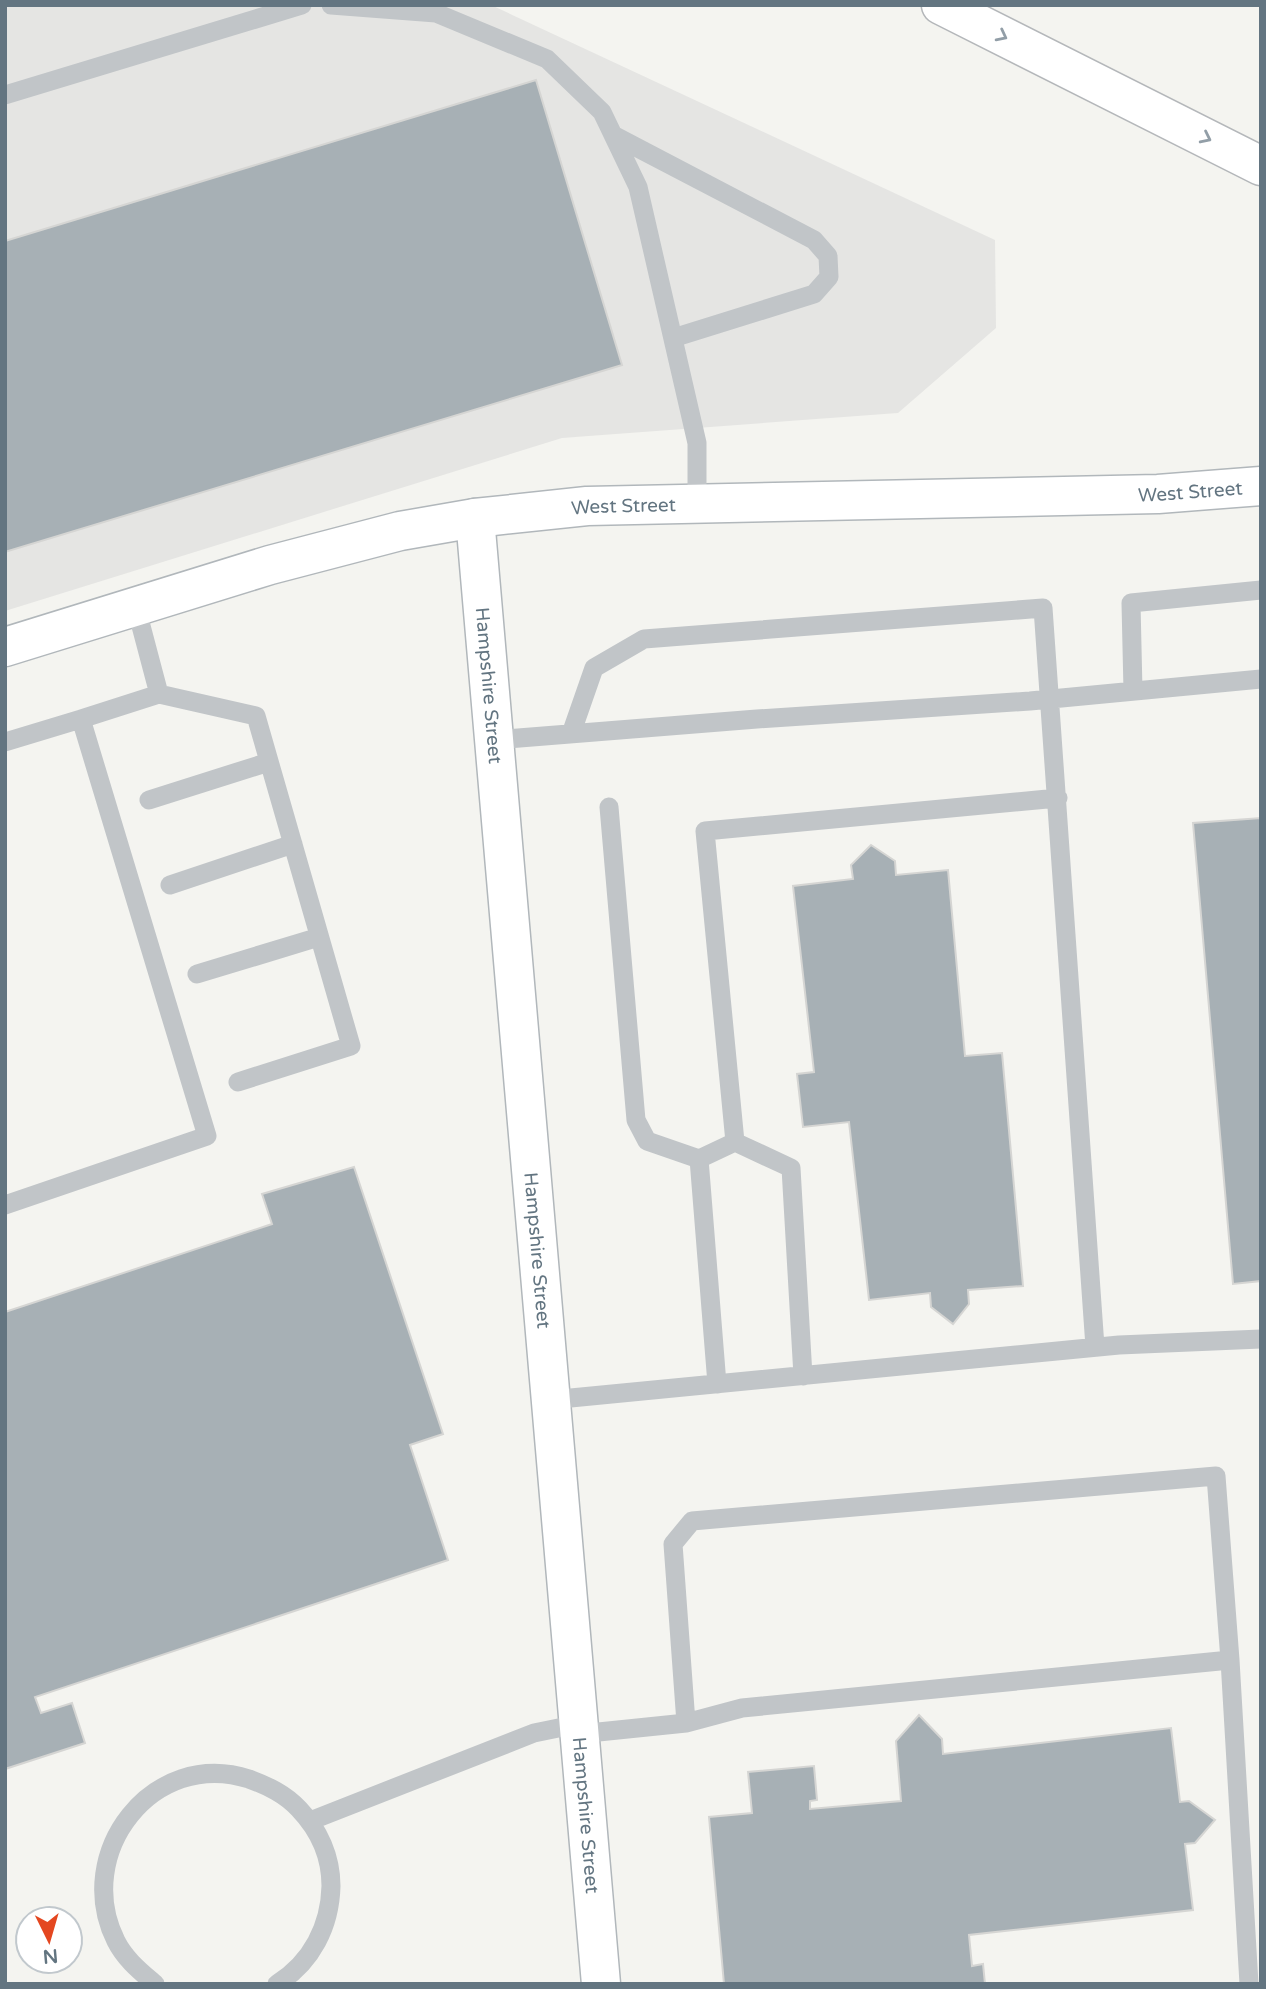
<svg xmlns="http://www.w3.org/2000/svg" width="1266" height="1989" font-family="'Varela Round',sans-serif">
  <style>
    .built { fill: #e5e5e3 }
    .building { fill: #a7b0b5; stroke: #d5d5d3; stroke-width: 2 }
    .lines { fill: none; stroke-linecap: round; stroke-linejoin: round }
    .secondary-casing { stroke: #b1b7bb; stroke-width: 41 }
    .highway-casing { stroke: #b4b7ba; stroke-width: 41 }
    .lane { stroke: #c1c5c8; stroke-width: 19 }
    .secondary { stroke: #fff; stroke-width: 38 }
    .highway { stroke: #fff; stroke-width: 38 }
    .oneway { stroke: #929ea7 }
    .labels { text-anchor: middle; stroke-width: 7; stroke-linejoin: round; paint-order: stroke }
    .street-label { font-size: 19px; fill: #637581; stroke: #fff }
  </style>
  <rect width="100%" height="100%" fill="#f4f4f0"/>
  <!-- built -->
  <path class="built" d="M5 5H491L995 240 996 328 898 413 562 438 5 611Z"/>
  <!-- building -->
  <path class="building" d="M536 80 622 365 5 552V241Z
    M1261 818V1281L1233 1284 1193 823Z
    M871 845 895 861 896 875 948 870 965 1056 1002 1053 1023 1286 968 1290 969 1304 953 1324 931 1307 930 1293 869 1300 849 1122 803 1127 797 1074 814 1072 793 886 853 879 851 865Z
    M354 1167 443 1434 410 1445 448 1560 35 1697 41 1713 72 1703 85 1743 5 1769V1312L272 1224 262 1194Z
    M919 1715 942 1739 943 1754 1171 1728 1180 1802 1189 1801 1215 1820 1195 1843 1185 1844 1193 1910 969 1935 972 1966 983 1964 985 1984H724L709 1817 752 1813 748 1772 814 1766 817 1800 810 1801V1809L901 1801 896 1741Z"/>
  <g class="lines">
    <defs>
      <g id="secondary">
        <path id="s1" d="M475 518 601 1984"/>
        <path id="s2" d="M5 647 270 565 400 531 475 518 587 506 1158 494 1261 486"/>
      </g>
      <path id="highway" d="M941 5 1261 166"/>
    </defs>
    <!-- secondary casing -->
    <use href="#secondary" class="secondary-casing"/>
    <!-- highway casing -->
    <use href="#highway" class="highway-casing"/>
    <!-- lane -->
    <path class="lane" d="M331 5 436 13 547 59 602 112 638 187 697 443V504
      M5 95 302 5
      M613 135 814 240 828 256 829 277 814 294 673 338
      M1133 691 1131 603 1261 590
      M159 694 256 716 351 1046 238 1082
      M571 734 594 668 644 639 1043 608 1095 1347
      M494 740 757 719 1030 701 1261 679
      M5 742 81 719
      M149 800 269 762
      M609 807 636 1120 647 1141 699 1159
      M170 885 293 844
      M197 974 319 937
      M735 1142 791 1168 803 1376
      M5 1205 207 1136 81 719 159 694 136 607
      M717 1384 699 1159 735 1142 705 831 1058 798
      M550 1400 1119 1345 1261 1339
      M686 1723 742 1708 1230 1660
      M579 1734 686 1723 673 1544 692 1521 1216 1476 1230 1660 1249 1984
      M310 1821 534 1733 578 1724
      M155 1984C140 1971 125 1959 116 1941 72 1853 153 1748 249 1779 268 1786 285 1794 299 1809 319 1830 331 1857 331 1886 330 1926 312 1962 277 1984"/>
    <!-- secondary -->
    <use href="#secondary" class="secondary"/>
    <!-- highway -->
    <use href="#highway" class="highway"/>
  </g>
  <!-- one-way arrows -->
  <defs><path id="oneway-chevron" d="M-2-3.5L2.5 0L-2 3.5" fill="none" stroke-width="1.6" stroke-linecap="round" stroke-linejoin="round" transform="scale(1.75)"/></defs>
  <g class="oneway">
    <use href="#oneway-chevron" transform="translate(1002 36) rotate(27)"/>
    <use href="#oneway-chevron" transform="translate(1206 138) rotate(26)"/>
  </g>
  <g class="labels">
    <!-- street labels -->
    <g class="street-label">
      <text dy="7" stroke="none"><textPath href="#s2" startOffset="1204">West Street</textPath></text>
      <text dy="7" stroke="none"><textPath href="#s2" startOffset="637">West Street</textPath></text>
      <text dy="7" stroke="none"><textPath href="#s1" startOffset="168">Hampshire Street</textPath></text>
      <text dy="7" stroke="none"><textPath href="#s1" startOffset="735">Hampshire Street</textPath></text>
      <text dy="7" stroke="none"><textPath href="#s1" startOffset="1302">Hampshire Street</textPath></text>
    </g>
  </g>
  <!-- border -->
  <rect width="1266" height="1989" fill="none" stroke="#637581" stroke-width="14"/>
  <!-- north arrow -->
  <g transform="translate(49 1940) rotate(175)"><circle r="33" fill="#ffffff" stroke="#c1c8cd" stroke-width="2"/>
  <path d="M0-5L12 26L0 18L-12 26Z" fill="#e44720"/>
  <text y="-10" font-size="19" font-weight="bold" text-anchor="middle" fill="#637581">N</text>
  </g>
</svg>
